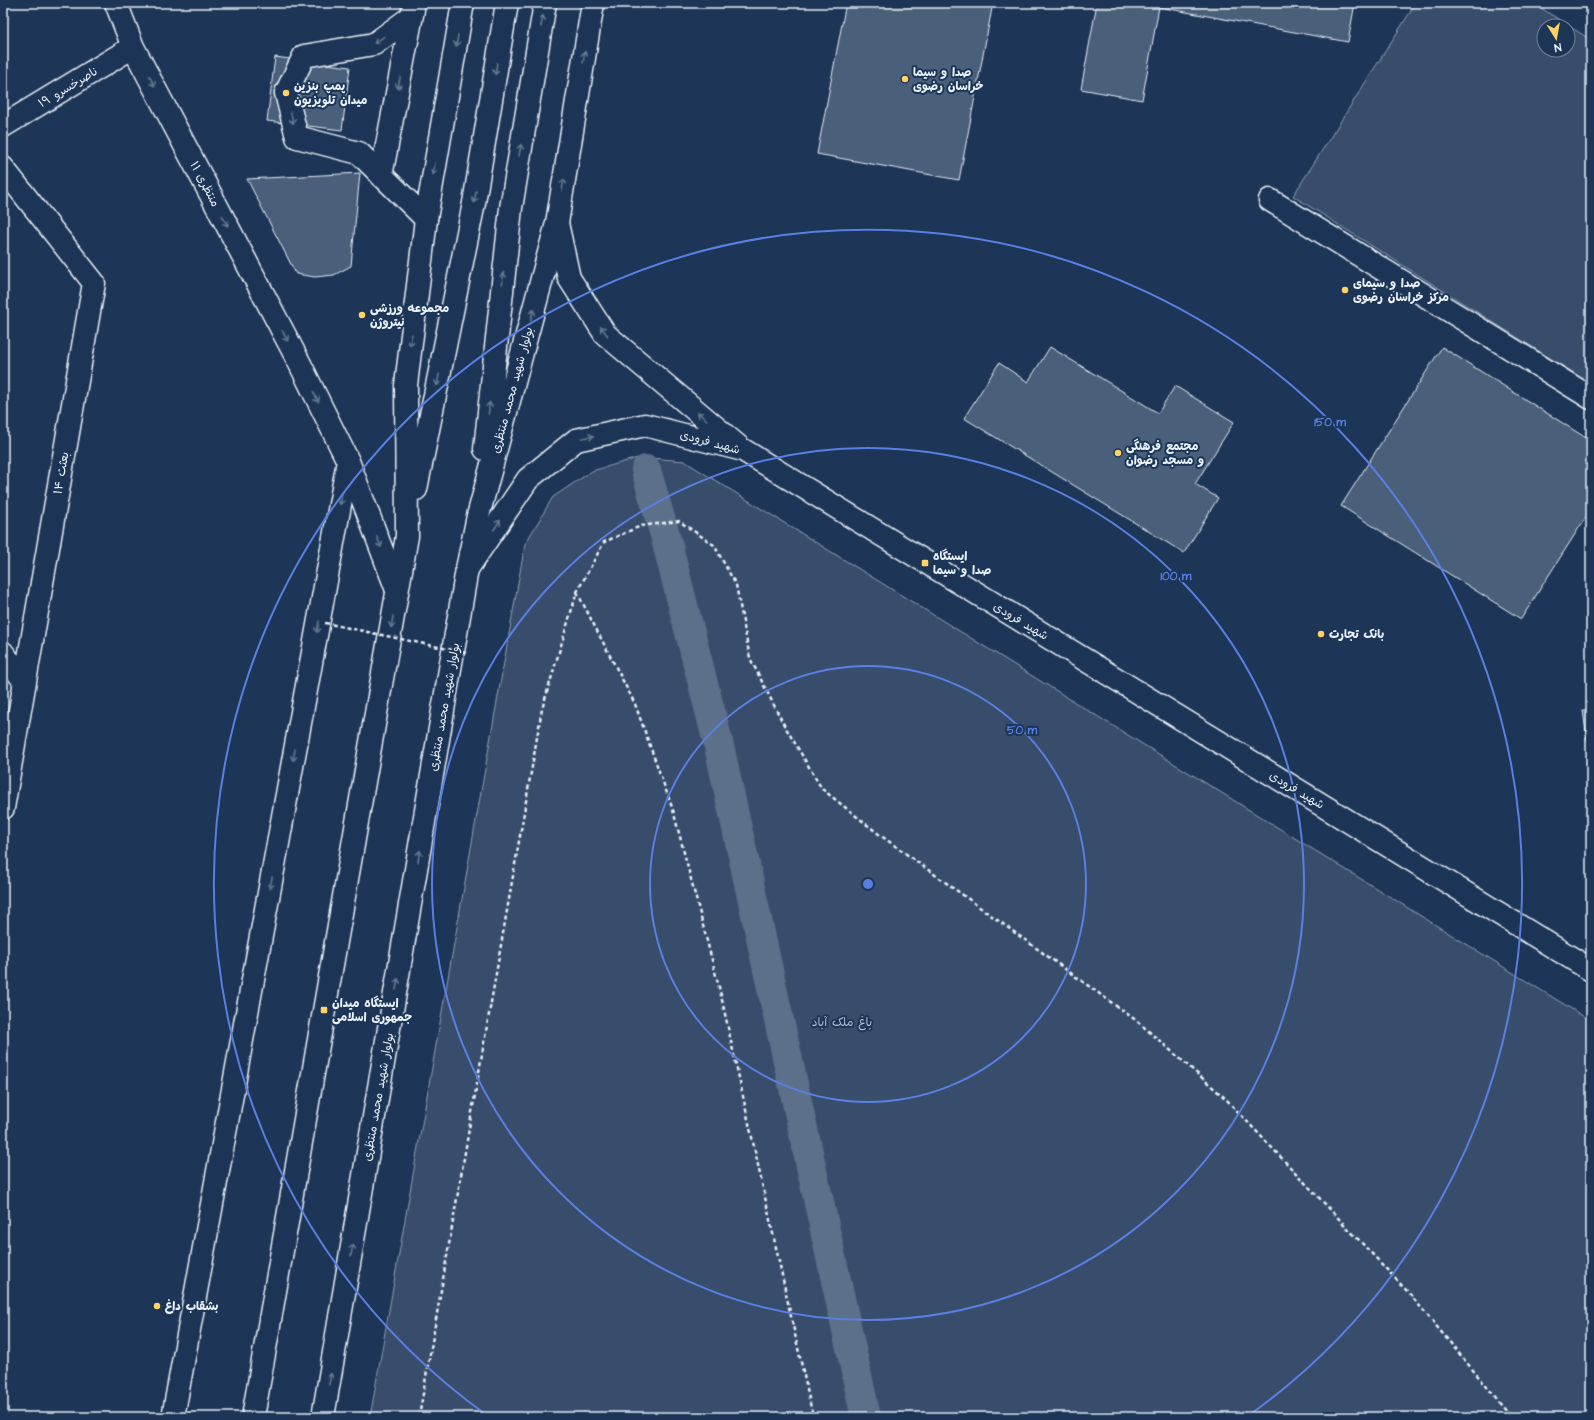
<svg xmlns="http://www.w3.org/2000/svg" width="1594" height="1420" font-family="'Architects Daughter','Playpen Sans Arabic',sans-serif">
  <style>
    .green { fill: #374d6c; stroke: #909fb2; fill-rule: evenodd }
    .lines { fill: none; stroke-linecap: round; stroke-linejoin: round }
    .canal { stroke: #5d7089; stroke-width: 30 }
    .building { fill: #495e7a; stroke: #e8f1f8 }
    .minor-casing { stroke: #e8f1f8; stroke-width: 25 }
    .major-casing { stroke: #e8f1f8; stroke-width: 25 }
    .path { stroke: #e8f1f8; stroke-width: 2.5; stroke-dasharray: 4 3; stroke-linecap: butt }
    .minor { stroke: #1d3557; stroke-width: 22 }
    .major { stroke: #1d3557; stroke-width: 22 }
    .path-bridge { stroke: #e8f1f8; stroke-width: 2.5; stroke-dasharray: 4 3; stroke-linecap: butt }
    .oneway { stroke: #64778f }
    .ring { fill: none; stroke: #5a7fe2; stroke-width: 2 }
    .poi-dot { fill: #ffd166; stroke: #1d3557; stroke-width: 1.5 }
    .labels { text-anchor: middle; stroke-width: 4; stroke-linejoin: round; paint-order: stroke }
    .poi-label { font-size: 12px; font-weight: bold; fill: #e8f1f8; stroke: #1d3557; text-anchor: start }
    .street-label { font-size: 12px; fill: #e8f1f8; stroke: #1d3557 }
    .park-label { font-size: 12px; fill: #b3c0ce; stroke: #1d3557 }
    .centre { fill: #5a7fe2; stroke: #1d3557; stroke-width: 2 }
    .ring-label { font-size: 12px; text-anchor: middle; font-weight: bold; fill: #5a7fe2; stroke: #1d3557; stroke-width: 4; stroke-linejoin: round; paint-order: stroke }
  </style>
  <rect width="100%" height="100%" fill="#1d3557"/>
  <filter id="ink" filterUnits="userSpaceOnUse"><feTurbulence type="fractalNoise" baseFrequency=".025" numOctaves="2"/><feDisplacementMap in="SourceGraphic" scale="8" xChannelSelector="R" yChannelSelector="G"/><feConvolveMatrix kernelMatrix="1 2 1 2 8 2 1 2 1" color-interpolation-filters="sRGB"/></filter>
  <g filter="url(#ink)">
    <!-- green -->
    <path class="green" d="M1416 3H1533L1591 40V384L1293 196ZM1544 26H1568V50H1544Z
      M641 457 684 461 1591 1021V1417H370L525 544 553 497 592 471Z"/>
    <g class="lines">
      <!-- canal -->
      <path class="canal" d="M646 470 665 535 719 746 866 1417"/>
    </g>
    <!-- building -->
    <path class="building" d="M846 3H993L959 180 817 154Z
      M1097 3H1355L1348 42 1159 7 1142 100 1081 89Z
      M275 57 350 67 342 130 267 121Z
      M360 173 351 266 334 275 315 277 296 274 247 179Z
      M1050 347 1158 413 1175 386 1234 422 1195 484 1218 498 1184 553 964 418 999 363 1028 382Z
      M1442 347 1591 441V509L1521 619 1341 506Z
      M1591 709V739L1587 740 1583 710Z"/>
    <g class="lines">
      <defs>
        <path id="minor" d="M116 3 133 47 299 362 348 461 397 590
          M411 17 374 44 304 56 286 93 297 137 359 153 426 219
          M3 126 133 47
          M3 168 94 283 3 808
          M381 176 413 10
          M1270 200 1591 398
          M557 223 569 278 605 334 739 447
          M467 569 528 479 576 440 645 425 743 450 1591 970
          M3 653 25 682
          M173 1417 348 461"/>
        <path id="major" d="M485 449 511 208 545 3
          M416 489 474 203 507 3
          M253 1417 407 536 406 385 426 219 463 3
          M323 1417 467 569 478 516 557 223 593 3"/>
      </defs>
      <!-- minor casing -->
      <use href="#minor" class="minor-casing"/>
      <!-- major casing -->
      <use href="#major" class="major-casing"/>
      <!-- path -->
      <path class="path" d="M577 592 635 704 673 810 720 991 813 1417
        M419 1417 542 709 577 592 604 542 641 526 679 521 714 545 736 585 750 658 783 723 822 789 880 835 1137 1021 1225 1098 1408 1292 1512 1417"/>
      <!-- minor -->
      <use href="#minor" class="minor"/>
      <!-- major -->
      <use href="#major" class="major"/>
      <!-- path-bridge -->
      <path class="path-bridge" d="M325 623 467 653"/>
    </g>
    <!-- one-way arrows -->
    <defs><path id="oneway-shaft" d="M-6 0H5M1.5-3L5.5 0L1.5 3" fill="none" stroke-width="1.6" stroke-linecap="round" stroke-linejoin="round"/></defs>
    <g class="oneway">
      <use href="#oneway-shaft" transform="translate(542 21) rotate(-80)"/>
      <use href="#oneway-shaft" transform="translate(379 40) rotate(145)"/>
      <use href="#oneway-shaft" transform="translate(457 41) rotate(100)"/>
      <use href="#oneway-shaft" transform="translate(584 57) rotate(-81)"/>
      <use href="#oneway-shaft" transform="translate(496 69) rotate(99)"/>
      <use href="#oneway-shaft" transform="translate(152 81) rotate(62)"/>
      <use href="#oneway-shaft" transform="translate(399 83) rotate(101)"/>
      <use href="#oneway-shaft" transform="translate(292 118) rotate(77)"/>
      <use href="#oneway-shaft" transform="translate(520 150) rotate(-80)"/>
      <use href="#oneway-shaft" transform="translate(434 169) rotate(100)"/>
      <use href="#oneway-shaft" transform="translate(563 185) rotate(-81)"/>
      <use href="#oneway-shaft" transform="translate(475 197) rotate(100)"/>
      <use href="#oneway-shaft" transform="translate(225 221) rotate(62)"/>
      <use href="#oneway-shaft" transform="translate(503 278) rotate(-84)"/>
      <use href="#oneway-shaft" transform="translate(532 315) rotate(-75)"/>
      <use href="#oneway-shaft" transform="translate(604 331) rotate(-127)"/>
      <use href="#oneway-shaft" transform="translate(285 336) rotate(62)"/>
      <use href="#oneway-shaft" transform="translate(411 340) rotate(97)"/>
      <use href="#oneway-shaft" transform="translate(438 380) rotate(101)"/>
      <use href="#oneway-shaft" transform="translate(316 397) rotate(64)"/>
      <use href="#oneway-shaft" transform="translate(489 408) rotate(-84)"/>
      <use href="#oneway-shaft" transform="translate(702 416) rotate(-140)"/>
      <use href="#oneway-shaft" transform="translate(588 437) rotate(-12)"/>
      <use href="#oneway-shaft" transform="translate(341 499) rotate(100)"/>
      <use href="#oneway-shaft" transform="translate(497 525) rotate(-56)"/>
      <use href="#oneway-shaft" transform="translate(379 542) rotate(69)"/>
      <use href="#oneway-shaft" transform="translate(392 622) rotate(100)"/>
      <use href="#oneway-shaft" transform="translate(318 627) rotate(100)"/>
      <use href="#oneway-shaft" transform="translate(294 755) rotate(100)"/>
      <use href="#oneway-shaft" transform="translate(419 856) rotate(-80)"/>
      <use href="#oneway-shaft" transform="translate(271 883) rotate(100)"/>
      <use href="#oneway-shaft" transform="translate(397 984) rotate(-80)"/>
      <use href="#oneway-shaft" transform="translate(352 1250) rotate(-80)"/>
      <use href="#oneway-shaft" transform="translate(330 1379) rotate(-80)"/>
    </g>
  </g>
  <!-- distance rings -->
  <g class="ring">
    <circle cx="868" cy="884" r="218"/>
    <circle cx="868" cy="884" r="436"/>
    <path d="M488 1416A654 654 0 1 1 1248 1416"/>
  </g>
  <!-- markers -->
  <g class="poi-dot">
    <circle cx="905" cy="79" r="4"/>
    <circle cx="286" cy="93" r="4"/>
    <circle cx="1345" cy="290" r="4"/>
    <circle cx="362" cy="315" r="4"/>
    <circle cx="1118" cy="453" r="4"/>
    <rect x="921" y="559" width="8" height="8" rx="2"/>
    <circle cx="1321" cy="634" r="4"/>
    <rect x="320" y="1006" width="8" height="8" rx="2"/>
    <circle cx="157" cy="1306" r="4"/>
  </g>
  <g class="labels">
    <!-- poi labels -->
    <g class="poi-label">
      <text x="913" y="76">صدا و سیما<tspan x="913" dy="14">خراسان رضوی</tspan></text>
      <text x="294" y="90">پمپ بنزین<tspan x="294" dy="14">میدان تلویزیون</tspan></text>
      <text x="1353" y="287">صدا و سیمای<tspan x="1353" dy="14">مرکز خراسان رضوی</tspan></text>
      <text x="370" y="312">مجموعه ورزشی<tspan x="370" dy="14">نیتروژن</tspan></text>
      <text x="1126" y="450">مجتمع فرهنگی<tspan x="1126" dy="14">و مسجد رضوان</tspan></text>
      <text x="933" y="560">ایستگاه<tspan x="933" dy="14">صدا و سیما</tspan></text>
      <text x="1329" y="638">بانک تجارت</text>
      <text x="332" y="1007">ایستگاه میدان<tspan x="332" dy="14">جمهوری اسلامی</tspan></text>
      <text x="165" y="1310">بشقاب داغ</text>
    </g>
    <!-- street labels -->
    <g class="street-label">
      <text transform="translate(68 87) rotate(-31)" y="4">ناصرخسرو ۱۹</text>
      <text transform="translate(205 184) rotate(62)" y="4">منتظری ۱۱</text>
      <text transform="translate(512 390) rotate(-75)" y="4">بولوار شهید محمد منتظری</text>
      <text transform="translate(710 442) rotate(15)" y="4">شهید فرودی</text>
      <text transform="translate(61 473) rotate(-80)" y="4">بعثت ۱۴</text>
      <text transform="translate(1021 621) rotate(31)" y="4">شهید فرودی</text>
      <text transform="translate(444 707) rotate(-80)" y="4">بولوار شهید محمد منتظری</text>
      <text transform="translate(1297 790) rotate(31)" y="4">شهید فرودی</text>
      <text transform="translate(378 1097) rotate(-80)" y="4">بولوار شهید محمد منتظری</text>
    </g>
    <!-- park labels -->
    <g class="park-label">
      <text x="842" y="1026">باغ ملک آباد</text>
    </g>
  </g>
  <circle cx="868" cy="884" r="6" class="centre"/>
  <g class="ring-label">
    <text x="1330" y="426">150 m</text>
    <text x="1176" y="580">100 m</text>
    <text x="1022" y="734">50 m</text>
  </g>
  <!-- margin -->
  <rect width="1594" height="1420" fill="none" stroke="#1d3557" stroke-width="16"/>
  <rect x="8" y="8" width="1578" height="1404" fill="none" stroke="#e8f1f8" stroke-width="1.5" filter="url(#ink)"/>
  <!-- north arrow -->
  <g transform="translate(1556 38) rotate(169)"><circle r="19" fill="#1d3557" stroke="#6e8097"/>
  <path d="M0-3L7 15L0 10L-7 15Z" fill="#ffd166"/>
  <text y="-6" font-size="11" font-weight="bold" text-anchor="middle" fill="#e8f1f8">N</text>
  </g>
</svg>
